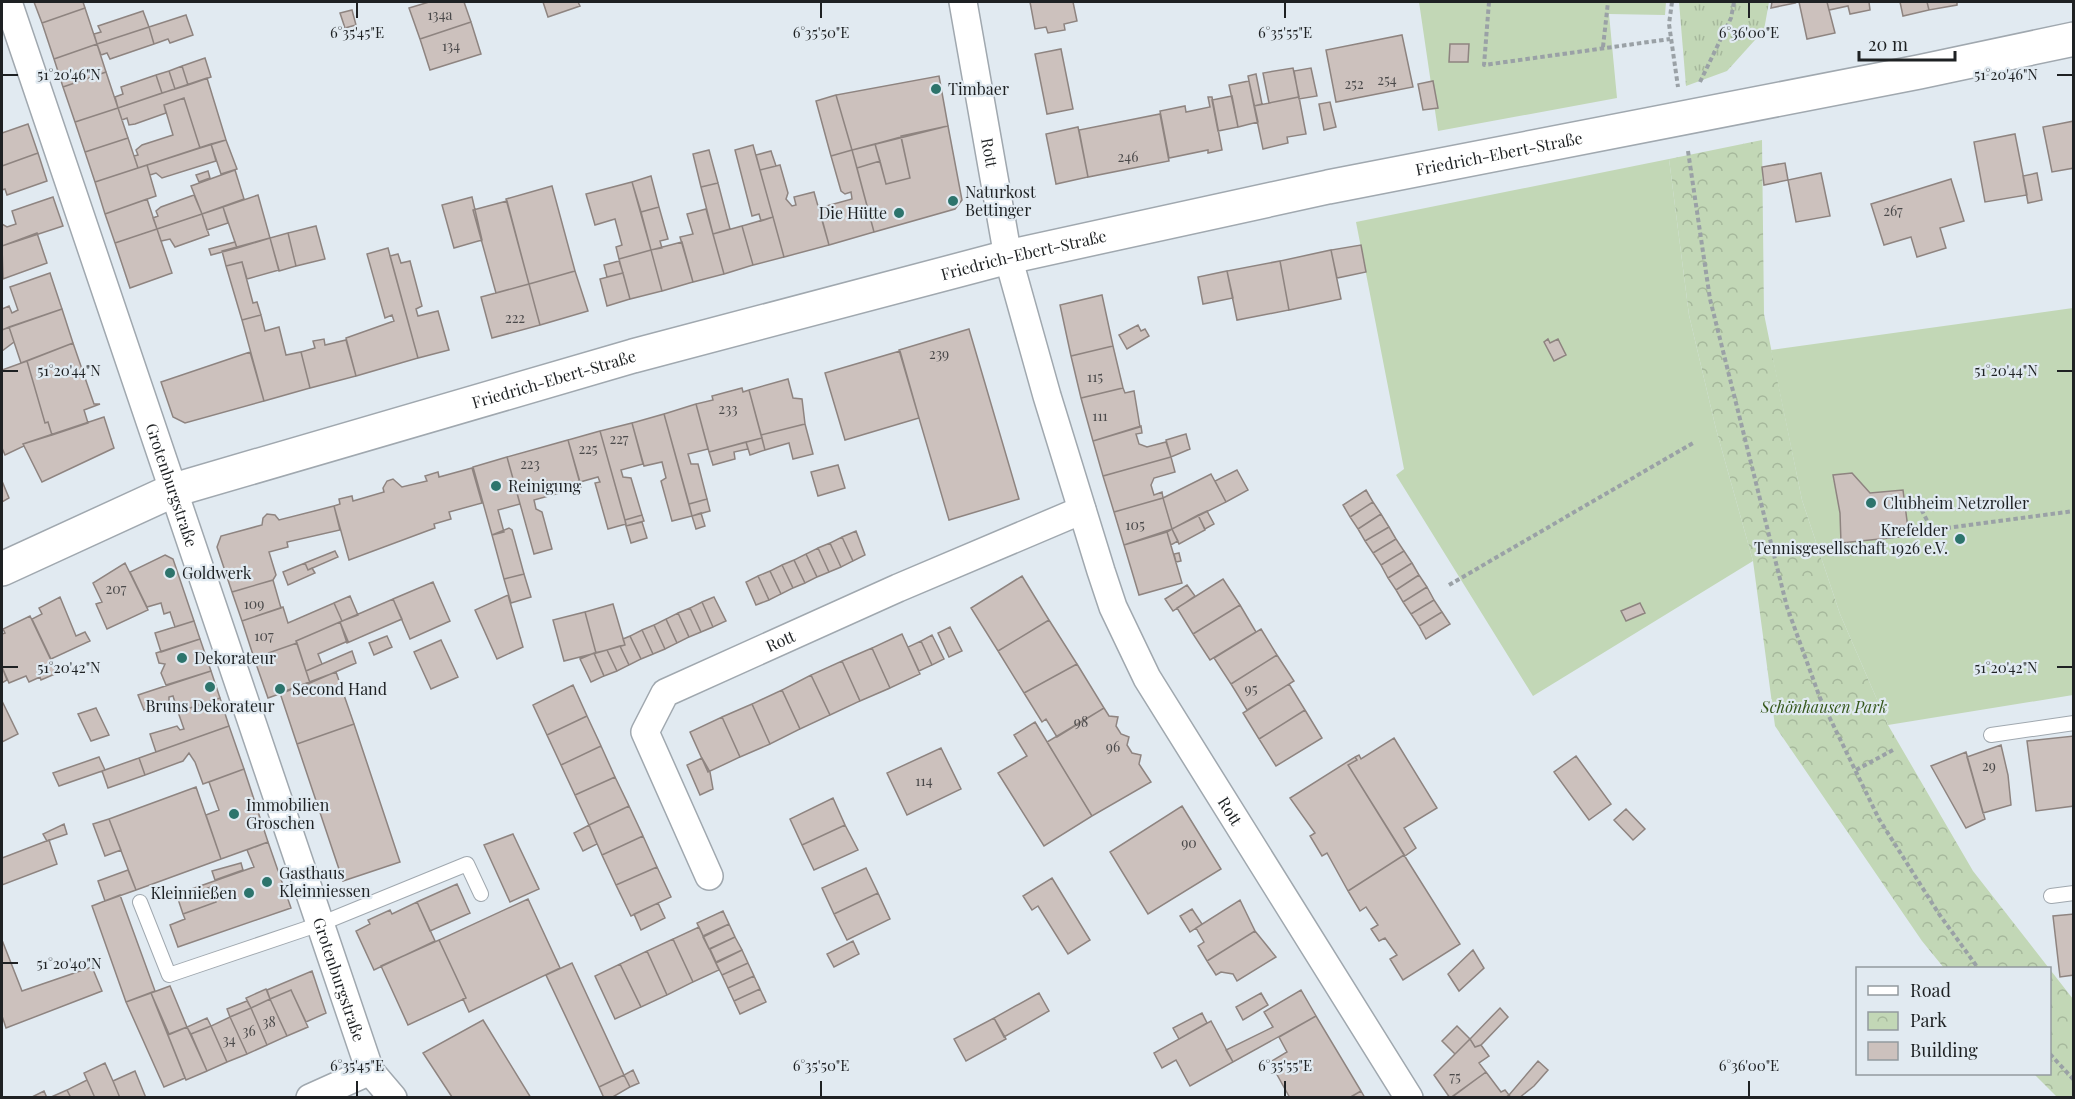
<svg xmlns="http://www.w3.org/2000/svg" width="2075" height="1099" font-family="'Playfair Display',serif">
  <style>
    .grass { fill: url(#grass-tufts) }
    .park { fill: url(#park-crowns) }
    .garden { fill: #c2d7b6; fill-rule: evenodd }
    .building { fill: #ccc1bd; stroke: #8e8480; stroke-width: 1.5 }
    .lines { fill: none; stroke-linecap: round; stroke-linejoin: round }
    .service-casing { stroke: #a0a8af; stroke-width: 16 }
    .minor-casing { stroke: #a0a8af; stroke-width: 30 }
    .tertiary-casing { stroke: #a0a8af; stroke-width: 36 }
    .path { stroke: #9aa1a6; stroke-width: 4; stroke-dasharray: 4.5 3; stroke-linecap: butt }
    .service { stroke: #fff; stroke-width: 14 }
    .minor { stroke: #fff; stroke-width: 27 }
    .tertiary { stroke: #fff; stroke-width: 33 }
    .ticks { fill: none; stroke: #1e2123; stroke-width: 2 }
    .poi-dot { fill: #2d746c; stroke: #e1eaf1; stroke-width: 2 }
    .labels { text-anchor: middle; stroke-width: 4.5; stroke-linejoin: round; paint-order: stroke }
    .number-label { font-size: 14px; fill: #4a494a }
    .poi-label { font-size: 16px; fill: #1e2123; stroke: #e1eaf1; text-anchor: start }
    .street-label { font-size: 16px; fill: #1e2123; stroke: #e1eaf1 }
    .park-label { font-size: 16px; font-style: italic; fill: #36581c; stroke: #e1eaf1 }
    .ticks-label { font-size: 15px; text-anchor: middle; fill: #1e2123; stroke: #e1eaf1; stroke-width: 4.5; stroke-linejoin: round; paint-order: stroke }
  </style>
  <defs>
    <pattern id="grass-tufts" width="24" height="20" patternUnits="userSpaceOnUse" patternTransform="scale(1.5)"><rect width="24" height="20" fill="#c2d7b6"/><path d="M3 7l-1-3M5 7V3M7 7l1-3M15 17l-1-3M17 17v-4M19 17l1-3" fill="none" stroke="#a6b89c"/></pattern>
    <pattern id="park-crowns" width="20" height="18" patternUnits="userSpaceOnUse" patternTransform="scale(1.5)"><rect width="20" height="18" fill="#c2d7b6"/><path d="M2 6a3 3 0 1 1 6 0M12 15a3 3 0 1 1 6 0" fill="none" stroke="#a6b89c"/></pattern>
  </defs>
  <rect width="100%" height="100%" fill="#e1eaf1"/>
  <!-- grass -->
  <path class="grass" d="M1679 2H1769L1764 30 1727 71 1686 86Z"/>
  <!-- park -->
  <path class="park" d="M1762 140 1764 314 1802 500 1840 614 1888 725 1973 871 2073 999V1097H2057L2034 1074H2050V968H1944L1922 941 1775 726 1753 561 1716 429 1689 315 1669 159Z"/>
  <!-- garden -->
  <path class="garden" d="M1419 2H1666L1665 15 1609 14 1617 98 1438 131Z
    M1669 159 1689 315 1716 429 1753 561 1533 696 1396 475 1404 469 1356 222Z
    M2073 308V695L1888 725 1840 614 1802 500 1771 350ZM1833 476 1870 493 1903 490 1908 536 1841 542 1840 513Z"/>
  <!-- building -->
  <path class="building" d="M34 2H83L85 8 42 23Z
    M429 2H464L471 22 420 39 409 8Z
    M543 2H578L580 6 548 17Z
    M1030 2H1073L1077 21 1064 24 1065 30 1048 33 1046 27 1035 29Z
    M1772 2H1794L1795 3 1771 8Z
    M1799 2H1827L1835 33 1807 39Z
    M1827 2H1873H1869L1870 10 1850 14 1848 6 1829 10Z
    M1900 2H1927L1929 10 1903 16Z
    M1927 2H1957V5L1929 10Z
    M85 8 97 44 54 59 42 23Z
    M352 10 356 25 345 28 340 13Z
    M143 11 149 27 97 44 94 34 101 32 98 26Z
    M186 15 193 35 170 43 168 39 154 44 149 27Z
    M471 22 481 54 430 70 420 39Z
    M149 27 154 44 110 59 107 53 101 55 97 44Z
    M1402 35 1413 87 1336 102 1326 50Z
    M97 44 106 72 63 87 54 59Z
    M1450 44H1469L1468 62H1449Z
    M1061 49 1073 109 1047 114 1035 54Z
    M205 58 211 77 188 85 182 66Z
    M182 66 188 85 175 89 169 71Z
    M1293 68 1299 97 1269 103 1263 73Z
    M1311 68 1317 96 1299 99 1294 71Z
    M169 71 175 89 162 93 156 75Z
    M106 72 118 108 75 122 63 87Z
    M1256 74 1262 104 1254 106 1248 76Z
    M156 75 162 93 118 108 115 97 123 94 121 87Z
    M939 76 948 126 852 150 836 95Z
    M207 78 226 140 200 148 184 98 164 105 166 113 135 124 129 125 127 118 122 120 118 108Z
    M1249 81 1258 122 1238 127 1229 85Z
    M1433 81 1438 108 1423 110 1418 84Z
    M836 95 852 150 831 156 816 101Z
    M1232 96 1238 127 1218 131 1212 100Z
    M1208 97H1212L1222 150 1208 153V150L1169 158 1160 111 1185 106 1186 112 1210 107Z
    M1299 97 1306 134 1287 137 1288 143 1263 149 1254 106Z
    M184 98 200 148 138 168 134 156 138 155 136 150 142 145 173 135 164 105Z
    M1330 102 1336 127 1324 130 1319 104Z
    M118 108 128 138 85 152 75 122Z
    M1160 114 1169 161 1088 177 1079 130Z
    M2074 121V168L2052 172 2043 127Z
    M28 124 38 153 2 166V133Z
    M948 126 962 200 955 209 874 232 857 168 880 161 886 184 910 178 901 136Z
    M1078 127 1088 177 1056 184 1046 134Z
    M2015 134 2027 195 1985 202 1974 142Z
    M901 137 910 178 886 184 875 144Z
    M128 138 138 168 95 182 85 152Z
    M226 140 237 169 221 174 211 144Z
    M211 144 216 161 162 178 156 173 150 175 147 165Z
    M875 144 880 161 857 168 852 150Z
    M753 145 773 217 761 221 759 214 752 216 735 150Z
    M709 150 718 183 701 187 693 154Z
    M852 150 874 232 829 245 819 208 852 199 851 192 845 194 841 191 831 156Z
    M771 151 776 166 760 170 756 155Z
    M38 153 47 181 7 195 5 189 2 190V166Z
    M1785 163 1788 180 1764 185 1762 167Z
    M147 165 156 196 105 214 95 182Z
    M780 165 788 193 786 199 792 206 796 205 794 197 814 192 829 245 784 257 760 170Z
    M235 170 244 199 202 214 191 186Z
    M208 171 210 178 199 182 196 175Z
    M1821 173 1830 216 1796 222 1788 180Z
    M2037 173 2042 200 2028 203 2023 176Z
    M651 176 659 207 641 212 632 182Z
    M1951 179 1964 221 1940 228 1946 248 1917 257 1911 237 1884 245 1871 204Z
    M632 182 651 250 619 259 616 247 622 245 615 219 595 225 586 194Z
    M718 183 730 229 713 234 701 187Z
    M552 186 575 271 529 284 506 199Z
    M194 195 202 214 157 229 153 218 158 216 156 211 161 207Z
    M258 195 270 238 237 248 223 207Z
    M53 197 63 226 2 246V224L7 227 16 224 12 211Z
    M472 197 482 240 454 248 442 205Z
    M147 199 157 229 115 243 105 214Z
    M507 201 529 284 496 293 473 210Z
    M223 207 228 223 207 230 202 214Z
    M659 207 668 239 660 241 662 248 651 250 641 212Z
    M706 209 724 274 693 282 680 237 693 234 687 214Z
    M202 214 209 235 175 247 170 239 161 241 157 229Z
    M773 217 784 257 753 265 742 226Z
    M316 226 325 259 296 266 288 233Z
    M742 226 753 265 724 274 713 234Z
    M157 229 172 273 130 288 115 243Z
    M37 233 47 263 3 279 2 246Z
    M288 233 296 266 279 271 270 238Z
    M270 238 279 270 247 279 242 262 226 266 222 251Z
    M235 242 237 248 211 255 209 249Z
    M682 242 693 282 662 291 651 250Z
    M1361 245 1366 272 1337 278 1331 250Z
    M388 248 418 358 356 376 346 338 394 321 392 315 385 318 367 254Z
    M651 250 662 291 630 299 619 259Z
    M1331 250 1341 299 1289 310 1280 261Z
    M398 254 401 263 410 261 422 306 416 309 418 316 438 311 449 350 418 358 390 256Z
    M619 261 623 273 607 277 604 265Z
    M1280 261 1289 310 1237 320 1227 271Z
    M242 262 253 303 257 302 261 315 242 320 226 266Z
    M575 271 588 311 540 325 529 284Z
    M1227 271 1233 298 1203 304 1198 277Z
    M50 273 62 309 2 330V309L9 306 12 313 18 310 10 287Z
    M623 273 630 299 607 306 600 279Z
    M529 284 540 325 492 338 481 297Z
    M1102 295 1113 346 1071 356 1060 305Z
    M62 309 73 343 21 363 9 327Z
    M261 315 265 331 279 327 286 355 301 352 310 388 264 401 242 320Z
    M1138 325 1141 331 1145 329 1149 336 1127 349 1119 335Z
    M9 327 14 342 2 351V330Z
    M969 329 1019 499 949 520 899 350Z
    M324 339 325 345 346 340 356 376 310 388 301 352 315 348 313 341Z
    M1548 339 1550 343 1558 339 1566 355 1554 361 1544 342Z
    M73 343 94 404H100L84 410 88 423 52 435 48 422 45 423 27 361Z
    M1113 346 1123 388 1081 398 1071 356Z
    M900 351 919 418 845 440 825 373Z
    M250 352 264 401 185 423 173 417 161 382Z
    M27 361 45 423 48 422 52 435 23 444 24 446 5 455 2 448V370Z
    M788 379 793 398 802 399 805 424 761 435 749 390Z
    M742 388 743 392 749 390 762 438 709 452 696 404 713 400 712 396Z
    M1123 388 1125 393 1134 391 1140 427 1093 441 1081 398Z
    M696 404 708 449 688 454 691 464H698L707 499 689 504 664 414Z
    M664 414 692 516 672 521 661 481 666 478 662 462 644 466 632 423Z
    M104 417 114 448 42 482 23 444Z
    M632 423 643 464 621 470 623 477 631 478 642 515 625 520 600 431Z
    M805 424 813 454 793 459 789 443 765 450 761 435Z
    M1141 426 1142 433 1136 434 1139 444 1147 447 1166 442 1171 457 1103 476 1093 441Z
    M600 431 626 524 608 529 595 483 600 482 598 477 580 482 568 440Z
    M1186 434 1190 449 1171 457 1166 440Z
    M762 438 765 450 750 455 746 442Z
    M568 440 581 487 534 500 536 509 542 512 552 549 534 554 507 457Z
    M746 442 748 449 734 452 735 459 713 465 709 452Z
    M507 457 520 504 498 510 504 532 492 535 473 467Z
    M1171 457 1175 472 1154 478 1151 485 1154 495 1162 492 1163 498 1114 512 1103 476Z
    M838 465 845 488 818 496 811 472Z
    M472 468 482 503 449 512 451 519 434 524 435 528 349 560 334 506 340 504 339 499 352 496 353 501 384 492 383 488 387 481 393 479 402 487 427 481 425 476 438 472 439 477Z
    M1237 470 1248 490 1226 502 1215 481Z
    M1852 473 1870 493 1903 490 1909 536 1841 543 1840 513 1833 475Z
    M1211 474 1226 502 1172 529 1163 498Z
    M2 481 9 498 2 502Z
    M1366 490 1373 502 1350 517 1343 505Z
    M1163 498 1172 529 1124 545 1114 512Z
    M707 499 710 511 692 516 689 504Z
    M1373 502 1381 514 1358 529 1350 517Z
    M334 506 340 530 287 542 288 547 269 552 276 575 273 580 232 592 217 547 221 536 262 525 263 518 267 514 275 515 279 520Z
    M1207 511 1214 524 1205 529 1198 515Z
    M701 513 705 526 696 529 692 516Z
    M1381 514 1389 527 1365 541 1358 529Z
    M642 515 644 521 626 526 625 520Z
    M1198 515 1205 530 1179 544 1172 529Z
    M642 522 647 538 631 543 626 526Z
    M1389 527 1396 539 1373 553 1365 541Z
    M509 528 512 530 524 574 504 579 492 535Z
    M1172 529 1178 541 1171 545 1167 532Z
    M856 531 865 555 853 561 842 537Z
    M1167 532 1182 583 1139 595 1124 545Z
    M842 537 853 561 841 567 830 543Z
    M1396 539 1404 551 1381 565 1373 553Z
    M830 543 841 567 829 572 818 548Z
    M818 548 829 572 817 577 806 554Z
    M335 551 338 557 308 570 305 563Z
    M1404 551 1412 563 1388 578 1381 565Z
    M1179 553 1181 561 1176 562 1174 554Z
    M806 554 817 577 805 583 794 560Z
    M165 555 173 559 194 621 175 627 170 612 164 614 161 603 147 607 130 572Z
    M794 560 805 583 793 588 782 565Z
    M125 563 148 610 107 629 96 604 102 602 93 583Z
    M305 563 308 570 312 568 315 573 288 585 283 572Z
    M1412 563 1419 575 1396 590 1388 578Z
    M782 565 793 588 781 594 770 571Z
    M770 571 781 594 769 600 758 576Z
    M524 574 531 597 511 603 504 579Z
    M1419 575 1427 587 1403 602 1396 590Z
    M758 576 769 600 756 605 746 582Z
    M1022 576 1049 620 998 651 971 608Z
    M1223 579 1240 605 1193 634 1177 608Z
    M273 580 281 608 242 621 232 592Z
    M433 582 450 621 410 639 393 599Z
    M1187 585 1195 596 1173 611 1165 599Z
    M1427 587 1434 600 1411 614 1403 602Z
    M508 595 523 647 497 659 475 610Z
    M350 596 358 615 342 621 334 603Z
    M60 597 76 636 85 632 90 641 51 659 32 619 42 614 39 608Z
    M714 597 726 621 713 627 702 602Z
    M393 599 402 619 347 643 340 622Z
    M1434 600 1442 612 1419 626 1411 614Z
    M702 602 713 627 701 632 690 608Z
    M334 603 342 621 296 641 297 643 254 658 242 621 283 607 288 623Z
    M1640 603 1645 613 1626 621 1621 611Z
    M613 604 625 645 596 653 585 612Z
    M1240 605 1256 632 1210 660 1193 634Z
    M690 608 701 632 689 637 678 613Z
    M585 612 596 653 564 661 553 620Z
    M1442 612 1450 624 1426 639 1419 626Z
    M678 613 689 637 677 643 666 619Z
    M30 616 57 673 41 680 40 677 29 682 26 676 9 683 2 667V634L5 633 3 629Z
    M666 619 677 643 665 649 654 625Z
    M1049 620 1077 664 1024 693 998 651Z
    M194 621 200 639 161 652 155 633Z
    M340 622 348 641 318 654 322 664 306 671 296 641Z
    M654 625 665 649 653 654 642 630Z
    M950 627 962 651 949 657 938 633Z
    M1261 629 1277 655 1231 684 1214 658Z
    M642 630 653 654 641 659 630 636Z
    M902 634 920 674 890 688 872 648Z
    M932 635 944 659 932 665 921 641Z
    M387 636 392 647 374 655 369 643Z
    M630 636 641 659 629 665 620 646 625 645 623 639Z
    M200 639 211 671 166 685 161 673 165 664 159 663 156 653Z
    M441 640 458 677 431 689 414 652Z
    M921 641 932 665 919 671 908 647Z
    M297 643 310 683 268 698 254 658Z
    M620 646 629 665 617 671 607 650Z
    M872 648 890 688 860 701 842 661Z
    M607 650 617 671 604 676 594 653Z
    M352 651 356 663 310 683 306 671Z
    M594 653 604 676 591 682 580 659Z
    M1277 655 1294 681 1247 710 1231 684Z
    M842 661 860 701 830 715 811 675Z
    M1077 664 1104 708 1057 737 1046 719 1042 722 1024 693Z
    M2 667 7 680 2 683Z
    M211 671 220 698 178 712 173 696 169 697V703L144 710 138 695Z
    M336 672 354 724 297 744 280 693Z
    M811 675 830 715 800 729 782 690Z
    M1289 684 1305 710 1259 739 1243 713Z
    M573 685 587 716 547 735 533 705Z
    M782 690 800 729 770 744 752 704Z
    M220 698 229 726 156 752 150 734 177 726 180 730 184 729 178 712Z
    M2 701 18 734 2 742Z
    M752 704 770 744 740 757 722 717Z
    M96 708 109 735 91 741 78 714Z
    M1104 708 1109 716 1118 717 1116 726 1121 734 1129 737 1127 745 1132 753 1141 755 1139 764 1151 782 1092 816 1047 742Z
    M1305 710 1322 738 1276 766 1259 739Z
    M587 716 601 746 561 765 547 735Z
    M722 717 740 757 708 772 690 732Z
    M1035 722 1092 816 1044 846 998 773 1027 756 1014 735Z
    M354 724 400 862 343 881 297 744Z
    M229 726 244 769 203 784 195 762 189 753 183 761 145 775 139 758Z
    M2074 736V806L2036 811 2027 741Z
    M1394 738 1437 808 1404 828 1416 848 1405 856 1348 765 1357 760 1355 757 1359 755 1361 759Z
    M2001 745 2008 775 2011 805 1983 813 1967 757Z
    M601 746 615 777 575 795 561 765Z
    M941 748 961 789 907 815 887 773Z
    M1966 752 1985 819 1966 828 1931 766Z
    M1576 756 1611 804 1589 820 1554 772Z
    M99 757 105 770 59 786 53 773Z
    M1355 757 1357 760 1348 765 1404 855 1348 891 1327 853 1322 856 1310 836 1315 833 1290 798Z
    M139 758 145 775 108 788 102 771Z
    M702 758 710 772 713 789 700 795 687 765Z
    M244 769 268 842 221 859 206 815 219 810 209 782Z
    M615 777 629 806 589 825 575 795Z
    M196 787 221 859 136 890 109 819Z
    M833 798 845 825 802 845 790 819Z
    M629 806 643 836 602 855 589 825Z
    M1182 806 1221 869 1148 914 1110 852Z
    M1626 809 1645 829 1633 840 1614 820Z
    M109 819 121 850 105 856 93 824Z
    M64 824 67 834 47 841 43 834Z
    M589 825 597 844 583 851 574 833Z
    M845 825 858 850 814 870 802 845Z
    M513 834 539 889 510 902 484 845Z
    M643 836 657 867 616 885 602 855Z
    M49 840 57 864 2 885V858Z
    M268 842 291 908 178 947 170 925 185 919 183 914 216 902 211 887 188 895 186 891 254 867 247 850Z
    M1404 855 1460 944 1403 980 1390 959 1397 955 1385 938 1379 941 1371 929 1378 925 1366 907 1360 911 1348 891Z
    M241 863 243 870 215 880 212 871Z
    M657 867 671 897 631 916 616 885Z
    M866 868 878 893 834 914 822 888Z
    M128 870 136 890 105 901 98 881Z
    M1052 878 1090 940 1068 954 1038 906 1032 910 1023 896Z
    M457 884 470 913 430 931 417 902Z
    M211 887 216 902 183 914 178 899Z
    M878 893 890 919 847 940 834 914Z
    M120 895 155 991 126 1002 92 906Z
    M528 899 560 968 469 1012 463 999 466 998 439 940Z
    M1240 900 1255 931 1207 961 1198 946 1204 942 1196 928Z
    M417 902 435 941 374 970 356 931 370 924 368 920 390 910 392 914Z
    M658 903 665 918 641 930 634 914Z
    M1192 909 1202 924 1190 932 1180 916Z
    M723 911 729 924 703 936 697 923Z
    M2074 914V975L2060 977 2053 916Z
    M729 924 735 937 709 949 703 937Z
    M699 927 719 970 693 982 673 939Z
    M1255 931 1276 957 1237 981 1233 974 1221 972 1216 975 1207 961Z
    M735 937 742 950 716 962 710 949Z
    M673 939 693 982 667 995 647 951Z
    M2 940 22 991 92 967 102 991 6 1028 2 1016Z
    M439 940 466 998 408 1025 381 966Z
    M853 941 859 954 834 967 827 954Z
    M742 950 748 963 722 975 716 963Z
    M1473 950 1484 968 1459 991 1448 974Z
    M647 951 667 995 641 1007 620 964Z
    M572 963 624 1075 599 1087 546 975Z
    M748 963 754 976 728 988 722 975Z
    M620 964 641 1007 615 1019 595 976Z
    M312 971 326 1013 306 1022 291 990 270 999 267 990Z
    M754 976 760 989 734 1001 728 988Z
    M170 986 187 1027 169 1034 151 993Z
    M266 989 270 999 251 1008 246 998Z
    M760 989 766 1002 740 1014 734 1001Z
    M291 990 308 1027 287 1036 270 999Z
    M1301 990 1316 1016 1233 1062 1226 1050 1273 1027 1264 1012Z
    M151 993 185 1078 164 1087 126 1002Z
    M1039 993 1049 1011 1004 1037 994 1018Z
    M1261 993 1268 1005 1243 1020 1236 1007Z
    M270 999 287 1036 267 1045 251 1008Z
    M247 1001 251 1008 230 1017 227 1009Z
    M251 1008 267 1045 247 1054 230 1017Z
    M1500 1008 1508 1017 1481 1045 1475 1047 1470 1039Z
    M1202 1013 1207 1023 1179 1039 1173 1028Z
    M1316 1016 1361 1091 1349 1098H1290L1270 1062 1287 1052 1279 1037Z
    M230 1017 247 1054 227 1062 211 1026Z
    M207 1018 211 1026 191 1034 187 1027Z
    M994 1018 1006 1039 966 1061 954 1039Z
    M483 1020 531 1098 452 1097 423 1053Z
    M1211 1021 1233 1062 1190 1086 1176 1060 1162 1068 1154 1053Z
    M211 1026 227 1062 207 1071 191 1034Z
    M1457 1026 1470 1039 1455 1054 1442 1041Z
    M187 1027 207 1071 186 1080 168 1035Z
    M1470 1039 1475 1047 1481 1045 1489 1056 1479 1063 1486 1072 1450 1098 1434 1075Z
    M1538 1061 1548 1070 1534 1086 1519 1098H1511L1509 1095Z
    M105 1063 113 1081 120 1098H95L84 1073Z
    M633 1070 639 1083 630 1087 624 1075Z
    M135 1071 146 1098H120L113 1081Z
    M1486 1072 1501 1092 1505 1090 1509 1095 1505 1098H1451Z
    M624 1075 630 1087 611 1098H604L599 1087Z
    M87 1080 95 1098H71L67 1090Z
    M67 1090 71 1098H49Z
    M44 1091 47 1098H30Z
    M1361 1091 1365 1098H1349Z"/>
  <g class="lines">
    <defs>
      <path id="service" d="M1991 735 2074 723
        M2051 896 2074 893
        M140 902 169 975 320 924 467 864 481 894"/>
      <g id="minor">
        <path id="s1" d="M8 2 370 1071 393 1098"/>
        <path id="s2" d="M963 2 1008 257 1047 396 1101 571 1113 607 1147 678 1409 1098"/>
        <path id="s3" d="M709 876 645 732 665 693 898 588 1082 510"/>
        <path d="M310 1098 370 1071"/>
      </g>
      <g id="tertiary">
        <path id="s4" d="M2 569 174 490 633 356 1008 257 1328 187 1919 72 2074 39"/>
      </g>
    </defs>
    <!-- service casing -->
    <use href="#service" class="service-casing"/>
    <!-- minor casing -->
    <use href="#minor" class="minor-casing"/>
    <!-- tertiary casing -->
    <use href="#tertiary" class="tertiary-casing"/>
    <!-- path -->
    <path class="path" d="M1489 2 1484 65 1670 39
      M1672 2 1669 24 1678 87
      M1603 47 1608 2
      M1700 82 1731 18 1734 2
      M1688 151 1710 299 1787 607 1820 698 1879 819 1939 914 1978 968
      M1918 503 1932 530 2074 511
      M1449 585 1693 443
      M1856 770 1893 750
      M2050 1054 2074 1080"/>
    <!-- service -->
    <use href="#service" class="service"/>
    <!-- minor -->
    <use href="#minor" class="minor"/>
    <!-- tertiary -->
    <use href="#tertiary" class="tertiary"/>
  </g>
  <!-- ticks -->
  <path class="ticks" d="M357 3V18M821 3V18M1285 3V18M1749 3V18M3 75H18M2057 75H2072M3 371H18M2057 371H2072M3 667H18M2057 667H2072M3 963H18M357 1081V1096M821 1081V1096M1285 1081V1096M1749 1081V1096"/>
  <!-- markers -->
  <g class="poi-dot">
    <circle cx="936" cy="89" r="6"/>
    <circle cx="953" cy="201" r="6"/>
    <circle cx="899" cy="213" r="6"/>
    <circle cx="496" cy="486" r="6"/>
    <circle cx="1871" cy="503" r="6"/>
    <circle cx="1960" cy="539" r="6"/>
    <circle cx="170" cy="573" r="6"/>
    <circle cx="182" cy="658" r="6"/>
    <circle cx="210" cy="687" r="6"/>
    <circle cx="280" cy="689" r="6"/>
    <circle cx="234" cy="814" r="6"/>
    <circle cx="267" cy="882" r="6"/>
    <circle cx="249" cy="893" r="6"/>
  </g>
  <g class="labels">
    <!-- number labels -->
    <g class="number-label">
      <text x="440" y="20">134a</text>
      <text x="451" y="51">134</text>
      <text x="1387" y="85">254</text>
      <text x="1354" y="89">252</text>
      <text x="1128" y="162">246</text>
      <text x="1893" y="216">267</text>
      <text x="515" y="323">222</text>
      <text x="939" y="359">239</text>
      <text x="1095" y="382">115</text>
      <text x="728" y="414">233</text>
      <text x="1100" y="421">111</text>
      <text x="619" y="444">227</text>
      <text x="588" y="454">225</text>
      <text x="530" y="469">223</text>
      <text x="1135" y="530">105</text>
      <text x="116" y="594">207</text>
      <text x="254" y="609">109</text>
      <text x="264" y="641">107</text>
      <text x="1251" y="694">95</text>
      <text x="1081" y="727">98</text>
      <text x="1113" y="752">96</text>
      <text x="1989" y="771">29</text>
      <text x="924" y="786">114</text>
      <text x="1189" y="848">90</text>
      <text x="269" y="1027">38</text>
      <text x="249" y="1036">36</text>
      <text x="229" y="1045">34</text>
      <text x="1455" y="1082">75</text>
    </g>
    <!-- poi labels -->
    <g class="poi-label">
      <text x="948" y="95">Timbaer</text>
      <text x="965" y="198">Naturkost<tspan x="965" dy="18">Bettinger</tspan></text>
      <text x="887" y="219" text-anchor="end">Die Hütte</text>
      <text x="508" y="492">Reinigung</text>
      <text x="1883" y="509">Clubheim Netzroller</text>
      <text x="1948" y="536" text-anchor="end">Krefelder<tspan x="1948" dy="18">Tennisgesellschaft 1926 e.V.</tspan></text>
      <text x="182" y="579">Goldwerk</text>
      <text x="194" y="664">Dekorateur</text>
      <text x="292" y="695">Second Hand</text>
      <text x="210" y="712" text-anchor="middle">Bruns Dekorateur</text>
      <text x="246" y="811">Immobilien<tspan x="246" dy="18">Groschen</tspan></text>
      <text x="279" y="879">Gasthaus<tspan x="279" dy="18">Kleinniessen</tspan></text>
      <text x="237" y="899" text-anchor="end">Kleinnießen</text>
    </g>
    <!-- street labels -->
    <g class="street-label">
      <text dy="6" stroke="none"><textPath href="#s2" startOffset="153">Rott</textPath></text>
      <text dy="6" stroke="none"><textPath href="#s4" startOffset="1557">Friedrich-Ebert-Straße</textPath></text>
      <text dy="6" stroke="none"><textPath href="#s4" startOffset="1071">Friedrich-Ebert-Straße</textPath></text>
      <text dy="6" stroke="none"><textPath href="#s4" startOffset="585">Friedrich-Ebert-Straße</textPath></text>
      <text dy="6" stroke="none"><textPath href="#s1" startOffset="510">Grotenburgstraße</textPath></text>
      <text dy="6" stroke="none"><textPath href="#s3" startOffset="328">Rott</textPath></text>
      <text dy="6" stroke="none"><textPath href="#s2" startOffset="860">Rott</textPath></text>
      <text dy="6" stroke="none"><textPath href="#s1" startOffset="1032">Grotenburgstraße</textPath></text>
    </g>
    <!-- park labels -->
    <g class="park-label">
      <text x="1824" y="713">Schönhausen Park</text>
    </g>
  </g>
  <g class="ticks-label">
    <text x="357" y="38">6°35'45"E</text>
    <text x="821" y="38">6°35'50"E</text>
    <text x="1285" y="38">6°35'55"E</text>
    <text x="1749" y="38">6°36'00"E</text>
    <text x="69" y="80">51°20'46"N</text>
    <text x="2006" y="80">51°20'46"N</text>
    <text x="69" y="376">51°20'44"N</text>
    <text x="2006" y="376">51°20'44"N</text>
    <text x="69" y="673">51°20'42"N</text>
    <text x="2006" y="673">51°20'42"N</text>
    <text x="69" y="969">51°20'40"N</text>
    <text x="357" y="1071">6°35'45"E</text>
    <text x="821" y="1071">6°35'50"E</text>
    <text x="1285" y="1071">6°35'55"E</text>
    <text x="1749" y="1071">6°36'00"E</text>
  </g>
  <!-- border -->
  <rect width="2075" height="1099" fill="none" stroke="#1e2123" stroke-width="6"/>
  <!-- legend -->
  <rect x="1856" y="967" width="195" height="108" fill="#e1eaf1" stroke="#939a9f" stroke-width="1.5"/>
  <rect x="1868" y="986" width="30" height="9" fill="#ffffff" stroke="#939a9f" stroke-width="1.5"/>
  <text x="1910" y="997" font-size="18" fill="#1e2123">Road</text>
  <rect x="1868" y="1012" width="30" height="18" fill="url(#park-crowns)" stroke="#939a9f" stroke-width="1.5"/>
  <text x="1910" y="1027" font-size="18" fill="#1e2123">Park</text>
  <rect x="1868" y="1042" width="30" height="18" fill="#ccc1bd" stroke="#939a9f" stroke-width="1.5"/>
  <text x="1910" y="1057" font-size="18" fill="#1e2123">Building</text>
  <!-- scale -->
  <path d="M1859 51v9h96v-9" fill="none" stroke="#1e2123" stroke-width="3"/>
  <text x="1868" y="51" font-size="18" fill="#1e2123" stroke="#e1eaf1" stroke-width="4.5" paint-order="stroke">20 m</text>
</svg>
